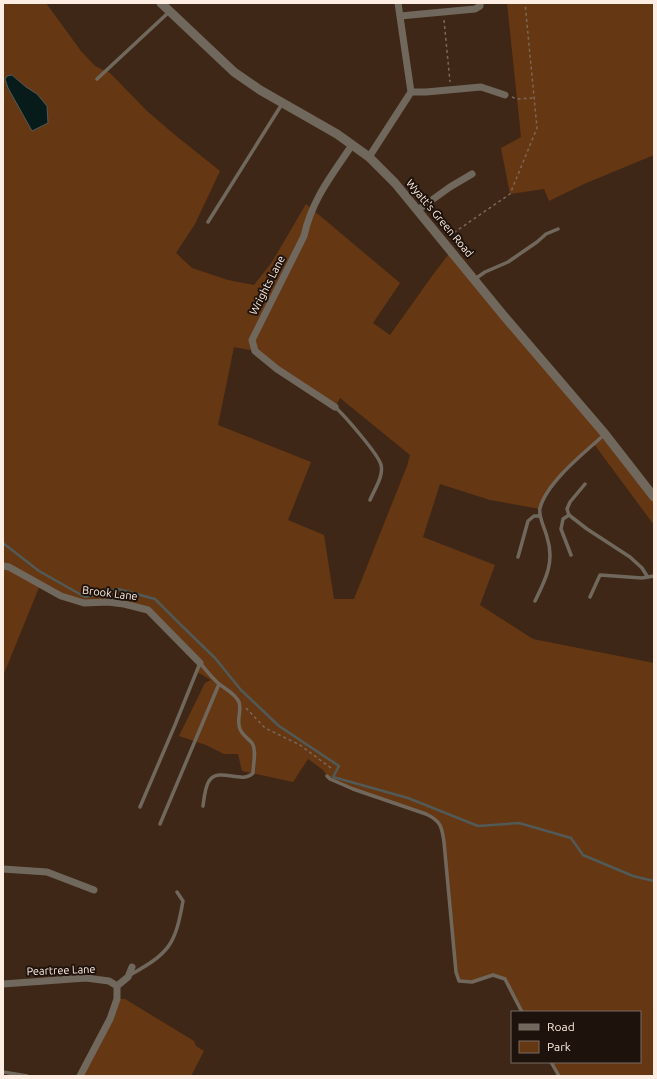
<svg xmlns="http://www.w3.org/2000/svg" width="657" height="1079" font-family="Ubuntu,sans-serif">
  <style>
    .green { fill: #663713; fill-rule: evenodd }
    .water { fill: #071b1b; stroke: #515a57 }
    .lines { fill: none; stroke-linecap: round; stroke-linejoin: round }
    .stream { stroke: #515a57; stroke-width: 2.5 }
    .path { stroke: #7c6759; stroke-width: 1.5; stroke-dasharray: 3 3; stroke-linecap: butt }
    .service { stroke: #71685d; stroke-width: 3.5 }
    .minor { stroke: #71685d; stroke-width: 7 }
    .tertiary { stroke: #71685d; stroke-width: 9 }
    .labels { text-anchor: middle; stroke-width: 4; stroke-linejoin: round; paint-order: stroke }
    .street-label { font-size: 11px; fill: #feede3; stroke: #1e130c }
  </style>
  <rect width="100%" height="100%" fill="#3f2717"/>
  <!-- green -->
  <path class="green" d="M3 3H46L81 51 95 66 110 73 147 111 175 135 220 171 195 224 176 253 192 268 228 280 254 285 272 262 306 204 400 283 373 323 390 335 432 276 451 251 654 497V525L594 444 554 482 540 509 490 500 440 484 423 537 495 565 480 605 533 639 654 663V1076H559L551 1062H640V1012H522L505 979 493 975 472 982 459 981 456 972 444 842 436 819 353 789 327 776 323 770 308 759 293 782 242 771 238 754H224L206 745 179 736 205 683 211 680 197 672 200 662 148 610 136 607 84 603 40 585 3 676ZM234 347 255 351 335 407 340 398 410 455 407 466 354 599H334L324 535 288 520 311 462 218 425Z
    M507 3H654V155L584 184 549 201 544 189 510 194 501 148 521 137Z
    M117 999H125L194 1041 196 1046 204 1051 191 1076H80Z"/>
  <!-- water -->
  <path class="water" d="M12 75 26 87 37 94 47 106 48 123 32 131 8 88 5 79 7 76Z"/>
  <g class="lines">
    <!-- stream -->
    <path class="stream" d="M3 543 39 571 85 597 118 589 155 599 182 626 215 658 241 690 279 726 339 766 333 777 408 798 478 826 519 823 571 838 583 855 633 876 654 881"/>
    <!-- path -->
    <path class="path" d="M444 20 450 82
      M512 97 517 99 534 98
      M449 236 510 194 537 128 525 3
      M246 708 265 728 300 745 331 768 330 771"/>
    <!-- service -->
    <path class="service" d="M97 79 169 12
      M208 222 282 104
      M475 279 485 272 508 262 537 242 546 234 558 229
      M335 407C344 415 379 455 381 465 384 476 374 490 370 500
      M585 484 570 502 567 509 569 515 587 529 630 557 642 568 647 576
      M569 515 563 519 561 529 571 555
      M518 557 528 521 534 516H540
      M590 597 600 575 642 578 654 576
      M535 601C546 579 555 561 547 537 545 528 538 517 540 508 547 482 584 453 604 435
      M200 663C206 670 211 677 218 683 225 689 235 693 239 702 242 711 236 720 240 729 242 735 248 738 252 743 257 750 253 765 253 773 242 785 219 766 209 781 205 787 204 799 203 806
      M327 776 330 779 353 789 426 814C441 821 442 827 444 842L456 972 459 981 472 982 493 975 505 979 522 1012
      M140 807 175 725 200 663
      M160 824 219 684
      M130 975C169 953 175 946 183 901L177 892
      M551 1062 559 1076
      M3 1072 27 1076"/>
    <!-- minor -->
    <path class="minor" d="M400 16 475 9 480 6V3
      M411 92H426L481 87 505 95
      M369 157 411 92 398 3
      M418 210 450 187 472 174
      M335 407 277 369 255 351 252 340 304 236C312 199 332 175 352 145
      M3 566 9 567 61 596 84 603 108 602 124 604 148 610 200 663
      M3 869 47 872 94 890
      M3 984 86 978 109 981 117 986V999L110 1019 80 1076
      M117 986 128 977 132 967"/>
    <!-- tertiary -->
    <path class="tertiary" d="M161 3 234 72 260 90 337 134 369 157 395 183 504 316 605 434 654 497"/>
  </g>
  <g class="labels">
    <!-- street labels -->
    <g class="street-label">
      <text transform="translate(440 218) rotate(50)" y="4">Wyatt's Green Road</text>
      <text transform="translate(267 285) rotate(-63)" y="4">Wrights Lane</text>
      <text transform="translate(110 593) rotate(7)" y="4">Brook Lane</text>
      <text transform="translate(61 970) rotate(-2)" y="4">Peartree Lane</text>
    </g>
  </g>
  <!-- border -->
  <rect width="657" height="1079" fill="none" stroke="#feede3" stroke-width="8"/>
  <!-- legend -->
  <rect x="511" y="1011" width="130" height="52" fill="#1e130c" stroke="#786a62"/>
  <rect x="519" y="1024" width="20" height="6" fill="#71685d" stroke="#786a62"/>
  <text x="547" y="1031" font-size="12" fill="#feede3">Road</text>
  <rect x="519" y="1041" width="20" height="12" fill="#663713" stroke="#786a62"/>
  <text x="547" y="1051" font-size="12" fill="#feede3">Park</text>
</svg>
